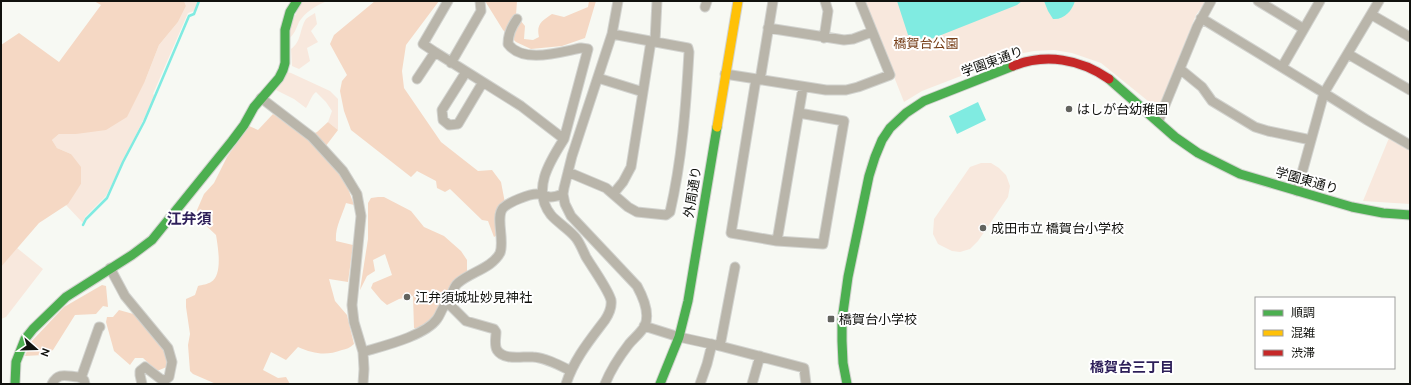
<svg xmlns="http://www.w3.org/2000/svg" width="1411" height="385" font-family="Ubuntu,'Noto Sans JP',sans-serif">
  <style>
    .green { fill: #f8e8dd }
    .forest { fill: #f5d8c4 }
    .water { fill: #80ebe1 }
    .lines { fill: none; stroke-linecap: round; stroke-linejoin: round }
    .stream { stroke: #80ebe1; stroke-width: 2.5 }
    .street-casing { stroke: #d2d3cf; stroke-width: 11 }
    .fast-casing { stroke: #d2d3cf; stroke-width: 11 }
    .slow-casing { stroke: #d2d3cf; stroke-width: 11 }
    .jam-casing { stroke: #d2d3cf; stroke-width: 11 }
    .street { stroke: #b9b5aa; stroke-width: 9 }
    .fast { stroke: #4caf50; stroke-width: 9 }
    .slow { stroke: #ffc107; stroke-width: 9 }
    .jam { stroke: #c62828; stroke-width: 9 }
    .poi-dot { fill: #62635e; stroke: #fff; stroke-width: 1.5 }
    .labels { text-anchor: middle; stroke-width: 4; stroke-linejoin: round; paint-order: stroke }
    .park-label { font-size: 13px; fill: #763d16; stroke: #fff }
    .street-label { font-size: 13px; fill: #11120e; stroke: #fff }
    .poi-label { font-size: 13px; fill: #11120e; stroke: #fff; text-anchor: start }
    .neighbourhood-label { font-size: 14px; font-weight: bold; fill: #2d1f59; stroke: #fff }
    .quarter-label { font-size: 15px; font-weight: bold; fill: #2d1f59; stroke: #fff }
  </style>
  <rect width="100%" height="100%" fill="#f7f9f3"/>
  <!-- green -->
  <path class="green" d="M184 1H198L194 11 188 13 153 94 155 96 106 196 85 217 83 223 66 205 81 184 71 154 57 148 52 140 59 134H76L145 81 159 45 178 22 186 6Z
    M305 1H327C317 5 305 12 299 22 296 29 295 33 289 39L288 31 301 3Z
    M864 1H1206L1196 15 1161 102 1157 106 1153 105 1101 63 1072 53 1054 50 1034 51 1018 54 922 91 904 102Z
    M315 13 317 24 311 31 318 42 307 48 310 61 299 69 292 66 291 49C302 41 299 30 306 19 308 17 312 15 315 13Z
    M287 72 291 73 330 91 338 99V130L328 122 332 111 326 102 316 92C311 96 310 102 306 108L294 99 276 90Z
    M1389 138 1410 148V204L1363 201Z
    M981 163H991L999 168 1006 175 1010 186 1008 197 978 241 970 249 960 252 952 251 938 244 933 234 934 219 970 167Z
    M17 248 43 269 6 317 1 319V267Z"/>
  <!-- forest -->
  <path class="forest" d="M94 1H184L186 6 178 22 159 45 145 81 127 117 106 130 76 134H59L52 140 57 148 71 154 81 167V184L68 204 39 223 1 267V45L19 33 59 62 101 5Z
    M375 1H439L406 45 402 71 404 88 441 142 478 171 492 170 501 182 505 203 497 235 494 237 488 221 482 220 450 189 445 192 437 188 436 181 417 171 411 177 351 130 344 111 340 91 342 81 347 75 330 44 334 35Z
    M485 1H517L516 15 525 26 524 39 533 40 539 37C536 24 542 21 552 14L564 17 588 7 589 1H596L585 38 562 46 531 49 516 42 503 30Z
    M273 114 306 137 317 132 328 122 338 130 325 147 346 183 354 205 346 203C342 216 335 227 336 241L353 245 348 282 329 279 335 301 347 315 354 344C350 348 346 349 342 350 326 356 314 354 298 347L286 360 271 352 263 370 278 378 286 377 290 384H216L193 374 190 371 188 345 190 334 186 307V299L195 295 198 286C202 285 208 284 211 282 223 275 218 247 216 235L198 218 197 210 204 194 214 183 227 157 249 126 258 130Z
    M378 197H384L411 211 424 227 444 236 461 251 467 260V273L428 324 418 329 414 328 413 296 399 299 387 305 381 300 371 288 373 283 392 275 385 254 373 260 375 271 367 276 360 290 368 239V203L371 198Z
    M102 285 106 286 108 307 103 306 96 314 75 315 53 350 43 355 25 356 30 343 64 307Z
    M119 310 137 315 166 350 169 366 157 371 143 358H135L130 365 114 351 106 322 107 317H113Z"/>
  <!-- water -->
  <path class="water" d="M897 1H1022L1017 5 921 43H914L909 38Z
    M1044 1H1075C1072 11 1064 20 1053 19L1048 11Z
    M978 102 986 120 957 134 949 116Z"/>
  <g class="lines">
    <!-- stream -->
    <path class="stream" d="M83 225 86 219 107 198 123 162 144 122 189 16 194 14 199 1"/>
    <defs>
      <path id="street" d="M1258 1 1304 29
        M705 7 707 1
        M1372 15 1410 37
        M1201 18 1324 93 1367 120 1410 145
        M517 19C512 26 508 35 508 44 523 64 560 52 581 48L588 49 564 139
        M768 28 844 40 853 39 872 32
        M824 38 828 11 825 1
        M655 41 657 1
        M435 52 423 44 448 1
        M1348 54 1410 90
        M451 63 481 11 480 1
        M1282 67 1320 1
        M1180 69 1202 87 1212 101 1255 127 1268 131 1311 140
        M466 72 442 110 443 120 449 125 458 124 483 82
        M725 74 826 90H846L858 87 890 75 860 1
        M598 78 643 92 631 167 623 182 614 193
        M417 79 435 52 521 106 564 139C550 161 531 190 551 215 558 223 570 230 576 238 580 243 583 251 586 257 592 267 608 289 611 300 612 307 609 314 605 320 590 340 574 359 566 384
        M756 79 731 233 777 241 823 244 844 121 799 113
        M760 80 773 1
        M643 92 651 41
        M261 98 312 137 343 171 357 194 361 216 352 305 354 322 363 352 364 369 363 384
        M1158 122 1197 27 1211 1
        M568 172 606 188 628 207 637 212 666 215 670 212C682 160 686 106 689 52L688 48 612 34
        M1297 191 1324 93 1379 1
        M777 241 803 87
        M110 268 125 296 168 348 172 362 169 377 164 381 162 380 145 367 140 371V375L142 384
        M448 303 466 321 494 329 496 332C496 338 494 345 497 350 504 361 523 356 533 357 546 358 559 365 571 371
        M644 326 679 337 720 346 804 368 806 384
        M720 346 735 267
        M363 352C383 346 425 336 437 319 440 315 441 311 443 308 445 305 447 304 449 301 452 295 453 287 458 283 471 272 492 268 500 253 505 240 495 217 503 208 509 202 529 194 537 194 542 194 547 197 551 197 555 197 560 195 563 194
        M52 384C58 372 66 376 78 377L81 378
        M85 384 84 380 81 378 99 327H100
        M605 384C611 369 619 357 629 344 634 338 642 332 645 325 650 313 643 297 637 286L571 216 565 204 563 194 564 188 572 156 612 34 618 1
        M700 384 707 364 712 344
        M752 384 760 356"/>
      <path id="fast" d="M1109 79 1175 137 1198 153 1240 174 1352 207 1383 213 1410 215
        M15 384 16 362 25 339 33 329 66 297 132 255 152 240 232 141 244 125 254 107 279 78 283 70 285 63V30L290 12 297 1
        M660 384 679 337 688 301 717 127
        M847 384 843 363 842 341V320L848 277 869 176 875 157 882 140 890 128 906 113 924 101 1013 66"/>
      <path id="slow" d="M717 127 738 1"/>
      <path id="jam" d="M1013 66C1046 53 1080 59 1109 79"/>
    </defs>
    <!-- street casing -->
    <use href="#street" class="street-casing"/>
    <!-- fast casing -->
    <use href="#fast" class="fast-casing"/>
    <!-- slow casing -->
    <use href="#slow" class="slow-casing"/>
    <!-- jam casing -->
    <use href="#jam" class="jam-casing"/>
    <!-- street -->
    <use href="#street" class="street"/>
    <!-- fast -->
    <use href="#fast" class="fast"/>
    <!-- slow -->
    <use href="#slow" class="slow"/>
    <!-- jam -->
    <use href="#jam" class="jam"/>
  </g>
  <!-- markers -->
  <g class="poi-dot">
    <circle cx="1069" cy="109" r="4"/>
    <circle cx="983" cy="228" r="4"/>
    <circle cx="407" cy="297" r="4"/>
    <rect x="827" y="315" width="8" height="8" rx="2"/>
  </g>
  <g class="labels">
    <!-- park labels -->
    <g class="park-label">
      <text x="926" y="48">橋賀台公園</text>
    </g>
    <!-- street labels -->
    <g class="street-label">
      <text transform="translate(992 61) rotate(-20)" y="5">学園東通り</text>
      <text transform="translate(1307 180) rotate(16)" y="5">学園東通り</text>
      <text transform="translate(692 192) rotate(-81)" y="5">外周通り</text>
    </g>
    <!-- poi labels -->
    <g class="poi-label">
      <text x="1077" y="114">はしが台幼稚園</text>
      <text x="991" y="233">成田市立 橋賀台小学校</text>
      <text x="415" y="302">江弁須城址妙見神社</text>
      <text x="839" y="324">橋賀台小学校</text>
    </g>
    <!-- neighbourhood labels -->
    <g class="neighbourhood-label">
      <text x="1132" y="372">橋賀台三丁目</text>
    </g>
    <!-- quarter labels -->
    <g class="quarter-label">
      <text x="189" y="224">江弁須</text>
    </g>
  </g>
  <!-- border -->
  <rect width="1411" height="385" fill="none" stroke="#11120e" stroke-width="4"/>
  <!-- legend -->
  <rect x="1255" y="297" width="140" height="72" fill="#ffffff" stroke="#a0a09f"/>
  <rect x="1263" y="310" width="20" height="6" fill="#4caf50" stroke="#a0a09f"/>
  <text x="1291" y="317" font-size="12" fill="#11120e">順調</text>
  <rect x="1263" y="330" width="20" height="6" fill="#ffc107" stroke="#a0a09f"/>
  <text x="1291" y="337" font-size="12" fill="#11120e">混雑</text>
  <rect x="1263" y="350" width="20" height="6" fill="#c62828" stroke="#a0a09f"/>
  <text x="1291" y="357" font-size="12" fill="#11120e">渋滞</text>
  <!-- north arrow -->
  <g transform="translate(36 349) rotate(110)" stroke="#ffffff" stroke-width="3" paint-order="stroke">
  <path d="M0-3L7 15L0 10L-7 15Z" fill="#11120e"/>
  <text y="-6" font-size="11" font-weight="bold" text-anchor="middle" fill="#11120e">N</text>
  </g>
</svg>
